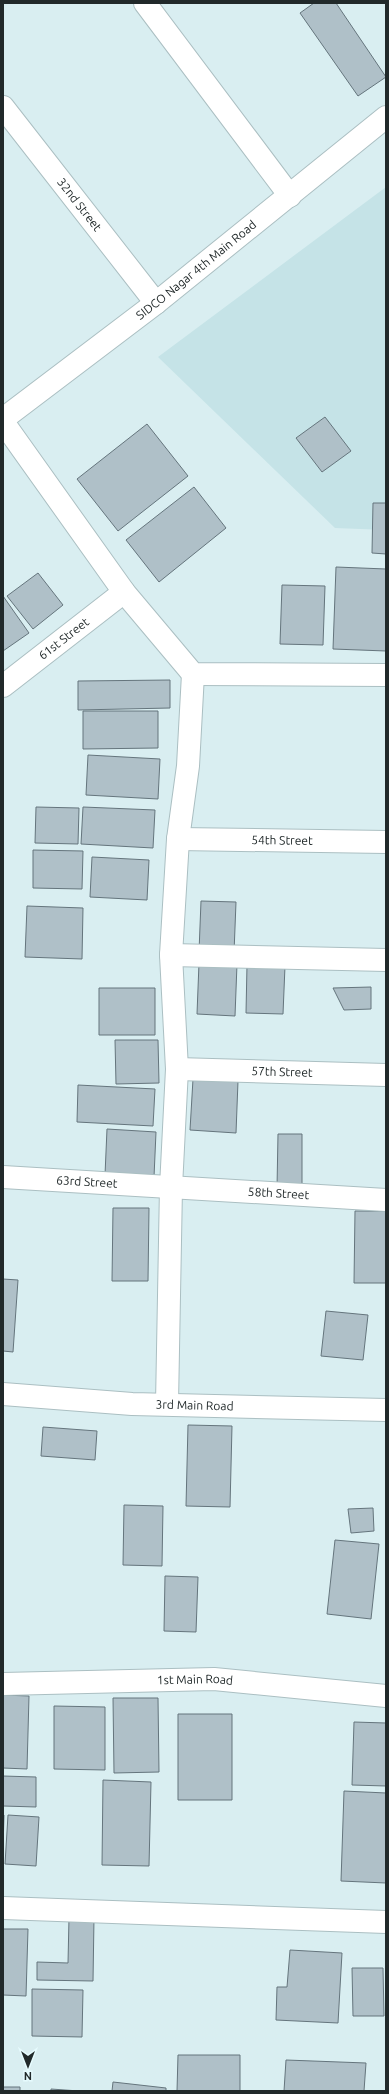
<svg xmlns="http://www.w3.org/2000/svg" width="389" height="2094" font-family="Ubuntu,sans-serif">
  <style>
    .built { fill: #c5e3e7 }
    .building { fill: #afc0c8; stroke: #65757d }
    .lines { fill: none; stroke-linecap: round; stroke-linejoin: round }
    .minor-casing { stroke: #abbfc2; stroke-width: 24 }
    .minor { stroke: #fff; stroke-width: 22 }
    .labels { text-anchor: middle; stroke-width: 3; stroke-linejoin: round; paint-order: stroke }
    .street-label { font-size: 12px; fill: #21292a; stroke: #e6fbfe }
  </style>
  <rect width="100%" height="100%" fill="#d9eef1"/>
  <!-- built -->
  <path class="built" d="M386 187V530L335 528 158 357Z"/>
  <!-- building -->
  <path class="building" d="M314 3H336L386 77 358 96 300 13Z
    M325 417 351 451 322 472 296 438Z
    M147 424 188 476 118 531 77 479Z
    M194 487 226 528 159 582 126 540Z
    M373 503H386V554L372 553Z
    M336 567 386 569V651L333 649Z
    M38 573 63 605 33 629 7 596Z
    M282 585 325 586 323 645 280 644Z
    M3 596 29 633 3 651Z
    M170 680V708L78 710V681Z
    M83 711H158V748L83 749Z
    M88 755 160 759 158 799 86 795Z
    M36 807 79 808 78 844 35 843Z
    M83 807 155 810 153 848 81 844Z
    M33 850 83 851 82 889 33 888Z
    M92 857 149 860 147 900 90 897Z
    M201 901 236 902 234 953 199 952Z
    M27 906 83 908 82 959 25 957Z
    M199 963 237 964 235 1016 197 1014Z
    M247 965 285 966 283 1014 246 1013Z
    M371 987V1009L344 1010 333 988Z
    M99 988H155V1035H99Z
    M115 1040H158L159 1083 116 1084Z
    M193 1079 238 1081 236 1133 190 1130Z
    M78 1085 155 1089 153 1126 77 1122Z
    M107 1129 156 1132 154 1177 105 1175Z
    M278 1134H302V1188H277Z
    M113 1208H149L148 1281H112Z
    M355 1211H386V1283H354Z
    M3 1279 18 1280 13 1352 3 1351Z
    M326 1311 368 1315 363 1360 321 1356Z
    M188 1425 232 1426 230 1507 186 1506Z
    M43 1427 97 1431 95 1460 41 1456Z
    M124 1505 163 1506 162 1566 123 1565Z
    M373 1508 374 1531 351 1533 348 1509Z
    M335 1540 379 1544 371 1619 327 1614Z
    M165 1576 198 1577 196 1632 164 1631Z
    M3 1695 29 1696 27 1769 3 1768Z
    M113 1698H158L159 1772 114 1773Z
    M54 1706 105 1707V1770L54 1769Z
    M178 1714H232V1800H178Z
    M354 1722 386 1723V1786L352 1785Z
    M3 1776 36 1777V1807L3 1806Z
    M103 1780 151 1782 149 1866 102 1865Z
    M344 1791 386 1793V1883L341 1881Z
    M3 1815H4L3 1849Z
    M8 1815 39 1817 36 1866 5 1864Z
    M69 1918H94L93 1981 37 1980V1962L68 1963Z
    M3 1929H28L26 1996 3 1995Z
    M290 1950 342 1953 338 2023 276 2020 277 1987H287Z
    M352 1968H383L384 2016H353Z
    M32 1989 83 1990 82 2037 32 2036Z
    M178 2055H240V2091H177Z
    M286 2060 366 2063 364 2091H284Z
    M113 2082 166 2088V2091H112Z
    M3 2087H20V2091H3Z
    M51 2089 79 2091H51Z"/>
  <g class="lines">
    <defs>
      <g id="minor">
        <path d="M145 3 290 196"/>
        <path id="s1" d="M3 107 156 303"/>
        <path id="s2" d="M3 419 156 303 386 117"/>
        <path d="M3 422 124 592 193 674 386 675"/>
        <path id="s3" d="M3 686 124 592"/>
        <path id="s4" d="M178 839 386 842"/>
        <path d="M171 955 386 960"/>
        <path id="s5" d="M177 1069 386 1075"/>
        <path id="s6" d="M3 1177 386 1200"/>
        <path id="s7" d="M3 1394 132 1404 386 1410"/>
        <path d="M167 1404 171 1187 177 1069 171 955 178 839 188 766 193 674"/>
        <path id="s8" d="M3 1684 214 1679 386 1696"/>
        <path d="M3 1908 386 1922"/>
      </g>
    </defs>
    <!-- minor casing -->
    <use href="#minor" class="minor-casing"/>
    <!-- minor -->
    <use href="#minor" class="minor"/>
  </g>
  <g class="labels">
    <!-- street labels -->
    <g class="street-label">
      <text dy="4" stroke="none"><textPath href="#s1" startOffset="124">32nd Street</textPath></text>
      <text dy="4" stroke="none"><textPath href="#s2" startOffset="244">SIDCO Nagar 4th Main Road</textPath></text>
      <text dy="4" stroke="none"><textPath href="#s3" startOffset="77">61st Street</textPath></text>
      <text dy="4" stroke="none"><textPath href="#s4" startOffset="104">54th Street</textPath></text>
      <text dy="4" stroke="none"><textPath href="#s5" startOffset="105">57th Street</textPath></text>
      <text dy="4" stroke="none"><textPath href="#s6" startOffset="84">63rd Street</textPath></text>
      <text dy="4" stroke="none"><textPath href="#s6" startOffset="276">58th Street</textPath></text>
      <text dy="4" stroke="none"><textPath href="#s7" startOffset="192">3rd Main Road</textPath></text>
      <text dy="4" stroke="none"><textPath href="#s8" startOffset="192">1st Main Road</textPath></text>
    </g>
  </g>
  <!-- border -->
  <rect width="389" height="2094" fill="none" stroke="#21292a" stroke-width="8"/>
  <!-- north arrow -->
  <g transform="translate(28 2066) rotate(180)" stroke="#e6fbfe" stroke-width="3" paint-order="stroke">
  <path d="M0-3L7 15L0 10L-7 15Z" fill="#21292a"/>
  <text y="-6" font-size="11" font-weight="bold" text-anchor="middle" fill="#21292a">N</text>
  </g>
</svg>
